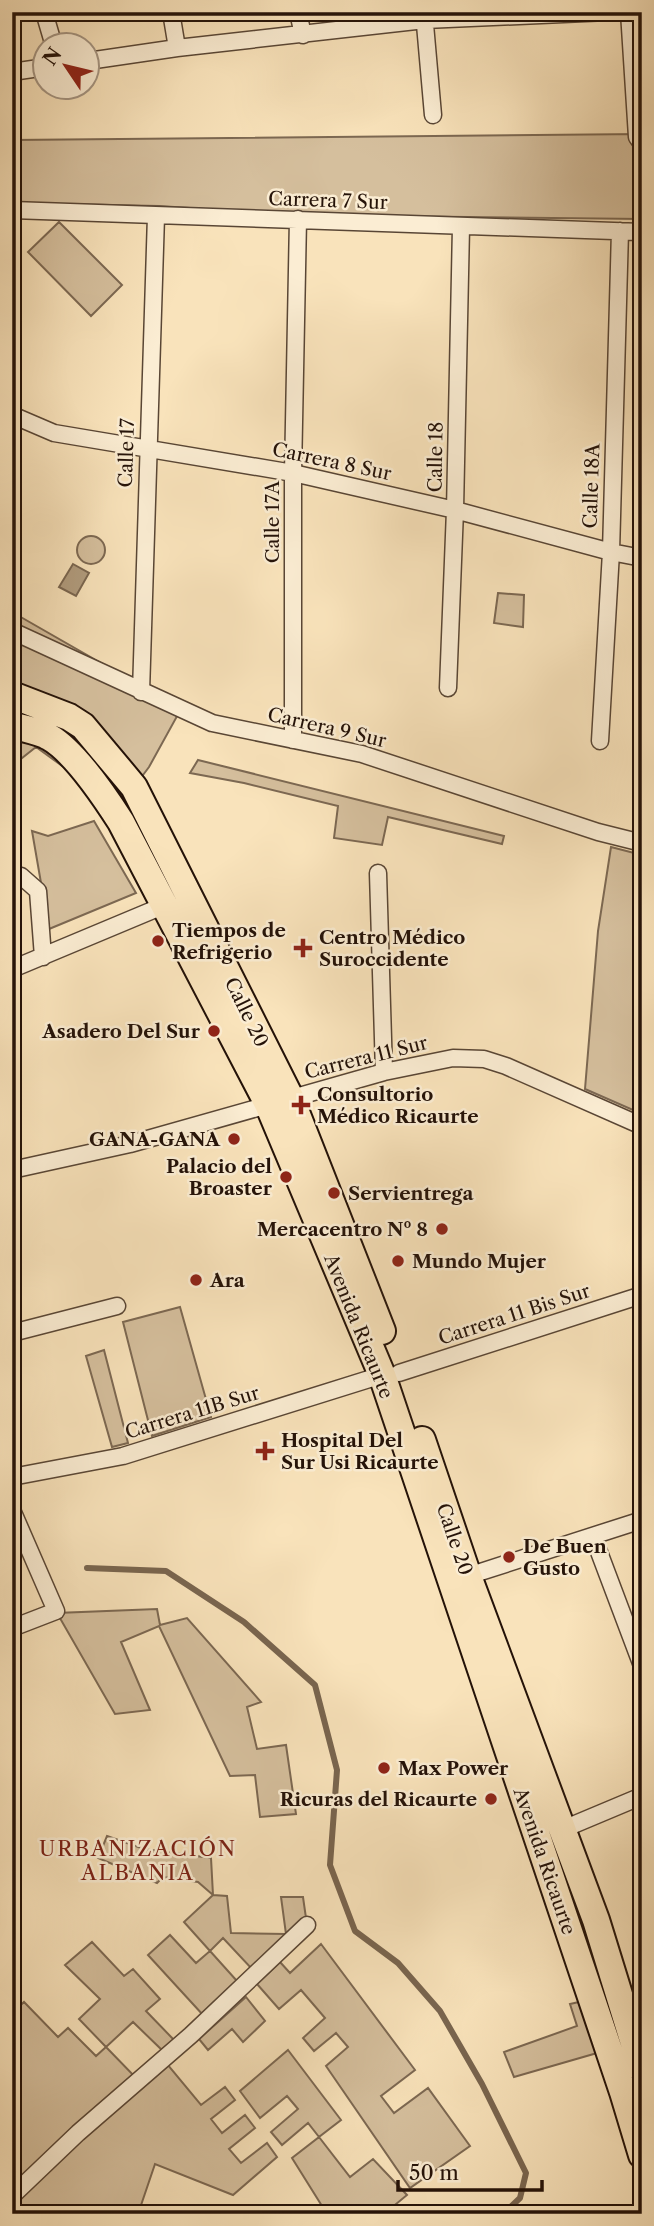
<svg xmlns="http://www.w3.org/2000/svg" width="654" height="2226" font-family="'Libre Caslon Text',serif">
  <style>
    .green { fill: #d5bf9d; stroke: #7c6852; stroke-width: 2 }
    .water { fill: #b19c7e; stroke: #79654f; stroke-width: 2 }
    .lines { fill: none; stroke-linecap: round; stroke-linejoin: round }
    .stream { stroke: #79654f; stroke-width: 6 }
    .minor-casing { stroke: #594635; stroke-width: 19 }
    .primary-casing { stroke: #241208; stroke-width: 30 }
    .minor { stroke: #fbedd3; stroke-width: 16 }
    .primary { stroke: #f9e3bb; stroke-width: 26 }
    .poi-dot { fill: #8f2418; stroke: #fbedd3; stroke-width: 2.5 }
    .labels { text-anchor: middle; stroke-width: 5; stroke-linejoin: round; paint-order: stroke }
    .street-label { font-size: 19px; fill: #241208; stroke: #fbedd3 }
    .poi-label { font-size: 19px; font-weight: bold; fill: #241208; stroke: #fbedd3; text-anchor: start }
    .neighbourhood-label { font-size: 21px; letter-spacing: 2px; fill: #7a1f14; stroke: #fbedd3 }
  </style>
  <rect width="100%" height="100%" fill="#f9e3bb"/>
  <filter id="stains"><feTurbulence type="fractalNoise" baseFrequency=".00286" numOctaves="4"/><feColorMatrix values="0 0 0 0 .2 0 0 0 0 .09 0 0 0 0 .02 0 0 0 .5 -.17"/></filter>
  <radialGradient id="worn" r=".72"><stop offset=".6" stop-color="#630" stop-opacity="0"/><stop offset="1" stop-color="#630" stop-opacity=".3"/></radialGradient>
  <!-- green -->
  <path class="green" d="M642 134V219L298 215 159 206 12 203V140Z
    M59 222 122 285 91 316 28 252Z
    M77 550a14 14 0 1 1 28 0a14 14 0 1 1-28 0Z
    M498 593 524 595 523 627 494 623Z
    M12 612 181 709 149 767 134 787 83 726 12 686Z
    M12 731 61 747 105 797 36 747 12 766Z
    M198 760 504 836 502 844 388 817 382 845 334 838 338 806 244 783 190 773Z
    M94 821 136 893 49 929 32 831 48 836Z
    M611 847 642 855V1114L585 1089 598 931Z
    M180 1307 211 1417 152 1436 123 1322Z
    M104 1350 128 1443 112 1447 86 1356Z
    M157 1609 160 1625 187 1618 261 1702 247 1707 257 1749 286 1745 296 1814 260 1817 255 1775 230 1776 159 1626 121 1642 150 1710 115 1714 57 1613Z
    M107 1836 144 1849 211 1858 213 1895 227 1896 231 1933 286 1934 281 1897H303L307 1925 251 1968 223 1938 210 1951 237 1981 203 2015 148 1955 170 1935 196 1963 210 1951 184 1922 213 1895 198 1882 163 1877 157 1883 98 1858Z
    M92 1942 124 1976 133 1969 160 1999 146 2011 175 2041 164 2052 133 2022 106 2047 136 2078 163 2059 201 2105 225 2087 235 2100 211 2119 222 2133 245 2115 255 2128 229 2149 241 2163 267 2143 277 2157 233 2195 155 2164 138 2214H12V2013L24 2002 58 2037 68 2028 96 2056 106 2047 79 2019 100 1999 65 1965Z
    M321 1944 415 2070 381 2096 394 2113 428 2088 470 2146 410 2188 326 2066 348 2047 336 2033 314 2051 303 2038 325 2018 301 1990 279 2009 257 1984 280 1962 290 1973Z
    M246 1997 265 2021 243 2042 232 2029 208 2050 199 2039Z
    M588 2000 604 2051 514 2077 504 2052 577 2026 570 2004Z
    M288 2050 341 2120 319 2137 350 2177 373 2159 407 2195 384 2214H327L292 2158 319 2137 308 2123 282 2145 271 2132 298 2109 287 2096 260 2118 240 2091Z"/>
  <!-- water -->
  <path class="water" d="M73 564 89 573 76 596 59 587Z"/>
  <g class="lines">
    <!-- stream -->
    <path class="stream" d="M87 1568 166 1571 244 1622 315 1685 337 1770 330 1865 355 1931 398 1963 440 2011 482 2084 526 2173 520 2198 503 2214"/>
    <defs>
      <path id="minor" d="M44 12 54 46
        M171 12 177 48
        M298 12 303 35
        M629 12 637 137 642 144
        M424 13 433 115
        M88 61 177 48 425 20 608 12
        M12 72 46 67
        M12 210 642 232
        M12 415 54 433 293 473 455 510 611 552 642 558
        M12 631 212 723 362 754 598 832 642 843
        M448 688 455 510 461 227
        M141 692 156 216
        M293 740V473L298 219
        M600 741 611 552 620 231
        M378 873 384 1072
        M12 874 21 876 38 891 43 957
        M12 969 165 905
        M12 1170 130 1144 384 1072 453 1058 484 1059 506 1066 642 1126
        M12 1333 117 1306
        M399 1373 642 1295
        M12 1477 123 1456 382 1375
        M12 1510 56 1611 12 1628
        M593 1536 642 1666
        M468 1576 642 1520
        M561 1830 642 1796
        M623 2092 642 2086
        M12 2196 78 2133 191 2035 307 1925"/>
      <path id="primary" d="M12 695 69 717 83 726 134 787 290 1097 382 1331
        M12 725C24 729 39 731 49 737 74 751 105 797 121 822L268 1104 382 1375 623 2092 642 2155
        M422 1440 468 1576 596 1920 642 2069"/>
    </defs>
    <!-- minor casing -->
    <use href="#minor" class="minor-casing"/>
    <!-- primary casing -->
    <use href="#primary" class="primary-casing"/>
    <!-- minor -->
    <use href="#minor" class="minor"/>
    <!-- primary -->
    <use href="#primary" class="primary"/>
  </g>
  <!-- markers -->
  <g class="poi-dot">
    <circle cx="158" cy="941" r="7"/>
    <path d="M299.5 937.5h7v7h7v7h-7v7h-7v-7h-7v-7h7z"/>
    <circle cx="214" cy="1031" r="7"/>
    <path d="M297.5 1094.5h7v7h7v7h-7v7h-7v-7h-7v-7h7z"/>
    <circle cx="234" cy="1139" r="7"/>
    <circle cx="286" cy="1177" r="7"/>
    <circle cx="334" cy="1193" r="7"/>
    <circle cx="442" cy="1229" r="7"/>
    <circle cx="398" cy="1261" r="7"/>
    <circle cx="196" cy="1280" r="7"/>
    <path d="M261.5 1440.5h7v7h7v7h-7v7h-7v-7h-7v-7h7z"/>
    <circle cx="509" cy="1557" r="7"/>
    <circle cx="384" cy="1768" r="7"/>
    <circle cx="491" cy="1799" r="7"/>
  </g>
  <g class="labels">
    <!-- street labels -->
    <g class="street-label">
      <text transform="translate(328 200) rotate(2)" y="7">Carrera 7 Sur</text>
      <text transform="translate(126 453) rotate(-88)" y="7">Calle 17</text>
      <text transform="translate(435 457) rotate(-89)" y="7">Calle 18</text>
      <text transform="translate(332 461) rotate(12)" y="7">Carrera 8 Sur</text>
      <text transform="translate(591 486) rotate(-88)" y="7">Calle 18A</text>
      <text transform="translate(272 522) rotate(-90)" y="7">Calle 17A</text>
      <text transform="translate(327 727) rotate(13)" y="7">Carrera 9 Sur</text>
      <text transform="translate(247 1012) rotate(64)" y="7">Calle 20</text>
      <text transform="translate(366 1057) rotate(-14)" y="7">Carrera 11 Sur</text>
      <text transform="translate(514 1314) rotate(-18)" y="7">Carrera 11 Bis Sur</text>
      <text transform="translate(359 1326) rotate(68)" y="7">Avenida Ricaurte</text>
      <text transform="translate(192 1412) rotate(-17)" y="7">Carrera 11B Sur</text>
      <text transform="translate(455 1539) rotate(71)" y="7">Calle 20</text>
      <text transform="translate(545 1861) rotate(71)" y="7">Avenida Ricaurte</text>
    </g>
    <!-- poi labels -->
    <g class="poi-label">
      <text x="172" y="937">Tiempos de<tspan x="172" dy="22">Refrigerio</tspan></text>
      <text x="319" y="944">Centro Médico<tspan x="319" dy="22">Suroccidente</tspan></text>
      <text x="200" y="1038" text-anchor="end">Asadero Del Sur</text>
      <text x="317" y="1101">Consultorio<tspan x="317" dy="22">Médico Ricaurte</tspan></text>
      <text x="220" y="1146" text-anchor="end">GANA-GANA</text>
      <text x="272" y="1173" text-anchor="end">Palacio del<tspan x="272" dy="22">Broaster</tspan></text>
      <text x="348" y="1200">Servientrega</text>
      <text x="428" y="1236" text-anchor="end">Mercacentro Nº 8</text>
      <text x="412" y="1268">Mundo Mujer</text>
      <text x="210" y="1287">Ara</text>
      <text x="281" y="1447">Hospital Del<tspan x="281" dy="22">Sur Usi Ricaurte</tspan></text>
      <text x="523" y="1553">De Buen<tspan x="523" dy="22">Gusto</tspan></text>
      <text x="398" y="1775">Max Power</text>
      <text x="477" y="1806" text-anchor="end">Ricuras del Ricaurte</text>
    </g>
    <!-- neighbourhood labels -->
    <g class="neighbourhood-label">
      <text x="138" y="1856">URBANIZACIÓN<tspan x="138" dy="24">ALBANIA</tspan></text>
    </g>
  </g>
  <!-- margin -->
  <rect width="654" height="2226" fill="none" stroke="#f9e3bb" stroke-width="42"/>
  <rect x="14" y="14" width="626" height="2198" fill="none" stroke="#241208" stroke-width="3.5"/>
  <rect x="21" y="21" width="612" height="2184" fill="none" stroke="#241208" stroke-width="2"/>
  <!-- north arrow -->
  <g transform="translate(66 66) rotate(305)"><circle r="33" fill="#fbedd3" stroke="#a59582" stroke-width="2"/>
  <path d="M0-5L12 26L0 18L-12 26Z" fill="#8f2418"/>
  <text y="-10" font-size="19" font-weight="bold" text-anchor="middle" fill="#241208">N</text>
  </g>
  <!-- scale -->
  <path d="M398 2180v10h144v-10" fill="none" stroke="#241208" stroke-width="3.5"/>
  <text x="409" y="2180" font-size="21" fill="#241208" stroke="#fbedd3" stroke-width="5" paint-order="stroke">50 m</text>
  <rect width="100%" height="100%" filter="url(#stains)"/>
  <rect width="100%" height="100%" fill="url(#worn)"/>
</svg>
